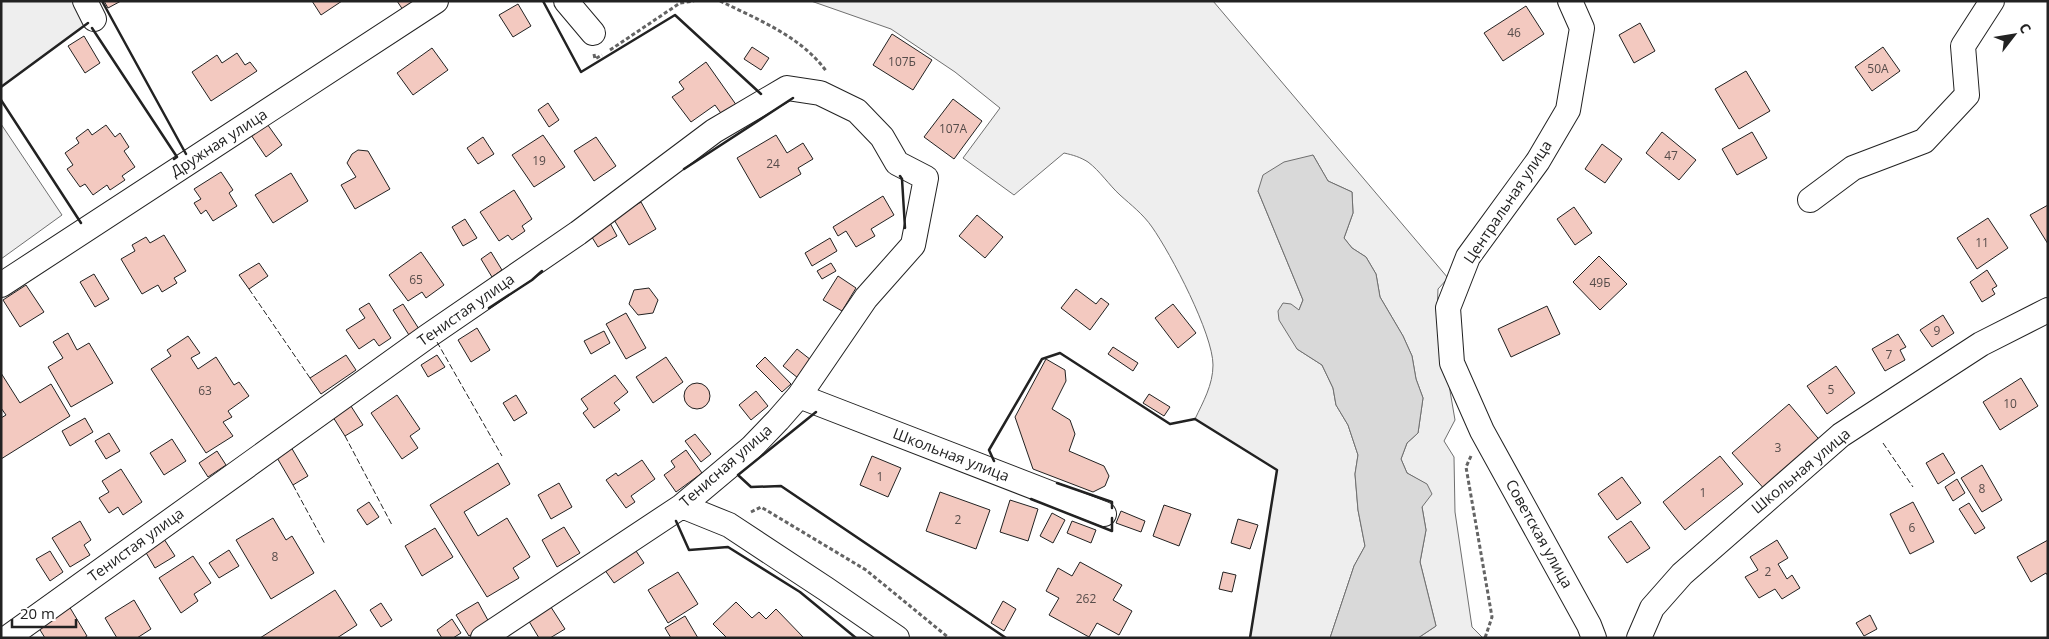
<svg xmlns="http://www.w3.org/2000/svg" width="2049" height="639" font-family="'Open Sans',sans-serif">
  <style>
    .green { fill: #eee; stroke: #6f6f6f }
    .water { fill: #d9d9d9; stroke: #6f6f6f }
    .building { fill: #f3c9c0; stroke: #222 }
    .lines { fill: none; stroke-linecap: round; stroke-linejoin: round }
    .minor-casing { stroke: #222; stroke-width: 26 }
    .path { stroke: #646464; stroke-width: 3; stroke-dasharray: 4 2.5; stroke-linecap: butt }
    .minor { stroke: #fff; stroke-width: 24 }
    .fence { stroke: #222; stroke-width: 1; stroke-dasharray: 6 2.5; stroke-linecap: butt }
    .wall { stroke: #222; stroke-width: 2.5 }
    .labels { text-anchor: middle; stroke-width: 4; stroke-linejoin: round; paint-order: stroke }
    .number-label { font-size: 12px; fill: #564c4a }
    .street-label { font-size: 15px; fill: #222; stroke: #fff }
  </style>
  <rect width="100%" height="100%" fill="#fff"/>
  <!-- green -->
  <path class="green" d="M1 1H75L88 23 1 87Z
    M811 1H1213L1448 278 1438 289 1437 315 1455 420 1444 441 1454 457 1455 512 1472 627 1483 638H1418L1436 626 1420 562 1426 530 1422 507 1426 484 1407 473 1401 459 1407 443 1418 433 1423 398 1416 379 1412 356 1403 336 1380 297 1376 274 1366 257 1352 248 1344 238 1353 213 1352 192 1328 181 1313 155 1258 191 1303 300 1299 310 1297 349 1322 365 1333 388 1336 405 1348 425 1358 455 1355 474 1358 510 1365 546 1354 566 1330 638H1250L1277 470 1195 419C1203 402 1213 385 1213 365 1213 334 1171 254 1152 227 1143 214 1131 205 1120 195 1109 185 1100 171 1088 162 1080 157 1073 155 1064 153L1014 195 963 158 1000 108 955 72 891 29Z
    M1 124 62 215 1 259Z"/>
  <!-- water -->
  <path class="water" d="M1313 155 1328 181 1352 192 1353 213 1344 238 1352 248 1366 257 1376 274 1380 297 1403 336 1412 356 1416 379 1423 398 1418 433 1407 443 1401 459 1407 473 1427 484 1432 494 1422 507 1426 530 1420 562 1436 626 1418 638H1330L1354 566 1365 546 1358 510 1355 474 1358 455 1348 425 1336 405 1333 388 1322 365 1297 349 1279 320 1278 311 1283 303 1291 304 1299 310 1303 300 1258 191 1263 175 1284 162Z"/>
  <!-- building -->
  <path class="building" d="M104 1H121L108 8Z
    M312 1H342L321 15Z
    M397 1H416L403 10Z
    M518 4 531 26 513 37 499 15Z
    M1526 6 1544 34 1503 61 1484 33Z
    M1640 23 1655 51 1634 63 1619 35Z
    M892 34 932 60 913 90 873 65Z
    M84 36 100 63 85 73 68 46Z
    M752 47 769 58 761 70 744 59Z
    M1883 47 1900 71 1872 91 1855 67Z
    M432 48 448 70 413 95 397 73Z
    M237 53 245 65 250 62 257 71 211 101 192 72 217 55 222 63Z
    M706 62 737 106 723 116 715 105 691 122 672 97 684 89 679 82Z
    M1746 71 1770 111 1739 129 1715 89Z
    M953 99 982 121 954 159 924 137Z
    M548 103 559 120 549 127 538 110Z
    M265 121 282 145 266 157 249 132Z
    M106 125 115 137 120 133 129 147 124 151 135 167 122 176 125 180 110 190 107 185 93 195 85 184 80 187 67 169 73 165 65 153 79 143 76 138 88 129 92 135Z
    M1662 132 1696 160 1679 180 1646 153Z
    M1752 132 1767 158 1737 175 1722 149Z
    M543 135 565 167 534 187 512 155Z
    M776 135 787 153 803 143 813 159 798 168 801 174 760 198 737 158Z
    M483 137 494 154 478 164 467 148Z
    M596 137 616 166 594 181 574 151Z
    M1602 144 1622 159 1605 183 1585 169Z
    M358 150 368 151 390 189 355 209 341 185 356 177 347 163 352 154Z
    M221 172 233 190 229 193 237 206 213 221 206 210 201 214 194 203 201 199 194 189Z
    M291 173 308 201 273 223 255 195Z
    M514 190 532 219 522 226 525 231 512 240 508 235 499 241 480 212Z
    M883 196 894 215 871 229 875 236 856 247 846 231 838 236 833 227Z
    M641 202 656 229 629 245 613 218Z
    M2048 205V244L2030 215Z
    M1574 207 1592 233 1575 245 1557 219Z
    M977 215 1003 237 985 258 959 236Z
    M1988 218 2008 248 1977 269 1957 238Z
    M465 219 477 238 463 246 452 227Z
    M610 223 617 236 598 247 590 234Z
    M164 235 186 271 174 278 177 283 162 292 158 285 142 294 121 259 135 251 132 245 146 237 150 243Z
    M830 238 837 251 812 266 805 253Z
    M421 252 444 285 426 298 422 292 408 301 389 275Z
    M491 252 502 270 492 277 481 259Z
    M1599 256 1627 284 1600 310 1573 282Z
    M259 263 268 276 249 289 239 275Z
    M831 263 836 271 822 279 817 271Z
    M1987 270 1997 286 1992 289 1995 294 1982 302 1970 282Z
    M94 274 109 299 95 307 80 282Z
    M838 276 856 288 842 311 823 300Z
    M26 285 44 312 20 327 3 300Z
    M649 288 658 300 653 313 638 315 629 304 634 290Z
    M1076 289 1096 304 1101 298 1109 304 1090 330 1061 308Z
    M369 303 391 338 379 346 374 339 359 349 346 330 365 318 359 309Z
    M403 304 419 329 409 335 393 310Z
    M1173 304 1196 333 1178 348 1155 318Z
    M1547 306 1560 334 1511 357 1498 329Z
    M626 313 646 348 626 359 606 324Z
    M1943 315 1954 333 1932 347 1920 330Z
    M477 328 490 350 471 362 458 340Z
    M604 331 610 343 591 354 584 341Z
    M68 333 77 350 89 343 113 383 71 407 48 367 63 358 53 342Z
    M1898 334 1906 347 1900 350 1905 360 1885 371 1872 349Z
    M188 336 200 353 191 358 198 369 216 357 234 385 239 382 249 396 228 411 232 417 223 422 233 436 206 453 151 369 171 356 167 350Z
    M1113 347 1138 363 1133 371 1108 354Z
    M797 349 811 360 798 378 783 366Z
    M346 355 356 370 321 394 310 378Z
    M437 355 445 367 428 377 421 365Z
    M666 357 683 382 653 403 636 377Z
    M765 357 791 384 782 392 756 366Z
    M1046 359 1065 370 1066 381 1052 409 1070 420 1075 434 1069 451 1104 466 1109 476 1105 486 1093 492 1033 469 1015 417Z
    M1836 366 1855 393 1827 414 1807 386Z
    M1 373 20 403 51 384 70 416 1 459V418L6 415 1 408Z
    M615 375 628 392 614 403 620 410 594 428 583 413 588 409 581 399Z
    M2021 378 2038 406 2000 430 1983 402Z
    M684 396a13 13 0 1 1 26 0a13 13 0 1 1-26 0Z
    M756 391 768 406 751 420 739 405Z
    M1149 394 1170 407 1164 416 1143 403Z
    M397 395 420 429 410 436 418 448 402 459 371 413Z
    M516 395 527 413 514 421 503 403Z
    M349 403 363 425 345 436 331 414Z
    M1789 404 1823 444 1767 492 1732 453Z
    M85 418 93 432 70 446 62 431Z
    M109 433 120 451 106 459 95 441Z
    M695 434 711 454 701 462 685 441Z
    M172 439 186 461 164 475 150 453Z
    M291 447 308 476 293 485 276 456Z
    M686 450 702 473 676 492 664 475 675 467 671 461Z
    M217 451 226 465 208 477 199 463Z
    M1943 453 1955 473 1938 484 1926 463Z
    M872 456 901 468 888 497 860 485Z
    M1720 456 1743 484 1685 530 1663 502Z
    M642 460 655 479 631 496 635 502 626 508 606 480 616 473 618 476Z
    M498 463 510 484 464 512 478 536 507 518 530 557 513 568 519 578 487 597 430 505Z
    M1982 465 2002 500 1982 512 1961 478Z
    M121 469 142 502 123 515 118 507 109 513 99 498 109 492 102 481Z
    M1622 477 1641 503 1617 520 1598 494Z
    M1957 479 1965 493 1953 501 1945 487Z
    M559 483 572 507 551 519 538 495Z
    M940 492 990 510 976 549 926 531Z
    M1010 500 1038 509 1028 541 1000 532Z
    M369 502 379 517 367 525 357 510Z
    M1913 502 1934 542 1910 554 1890 514Z
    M1969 503 1985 528 1975 534 1959 509Z
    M1164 505 1191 514 1179 546 1153 536Z
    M1121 511 1145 521 1141 532 1116 523Z
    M1052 513 1065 520 1053 543 1040 536Z
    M273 518 286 540 292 536 314 573 271 599 236 540Z
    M1238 519 1258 525 1250 549 1231 543Z
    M80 521 91 540 84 545 90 555 70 567 52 538Z
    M1072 521 1096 530 1091 543 1067 533Z
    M1631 521 1650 548 1627 563 1608 537Z
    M564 527 580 553 557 567 542 540Z
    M435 528 453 557 422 576 405 546Z
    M164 539 175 556 155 568 145 551Z
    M1777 540 1788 558 1778 564 1787 579 1792 575 1800 588 1782 599 1775 589 1759 598 1745 577 1758 570 1750 557Z
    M2048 540V576L2046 573 2031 582 2017 557Z
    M632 545 644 563 614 583 602 566Z
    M229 550 239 566 219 578 209 563Z
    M50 551 63 572 50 581 36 559Z
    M193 556 211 583 194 594 198 601 181 613 159 578Z
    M1080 562 1122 585 1113 600 1132 611 1119 635 1097 623 1089 637 1049 615 1059 598 1046 591 1058 568 1072 576Z
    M678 572 698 604 668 623 648 590Z
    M1223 572 1236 575 1232 592 1219 589Z
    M335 590 357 625 337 638H260Z
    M134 600 151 629 137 638H117L105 618Z
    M1003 601 1016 609 1004 631 991 623Z
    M478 602 490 624 469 636 456 615Z
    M736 602 752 618 759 612 766 619 776 609 804 638H727L713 624Z
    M381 603 392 620 381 627 370 610Z
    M549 604 565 629 550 638H539L527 618Z
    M69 606 87 636 84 638H45L37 625Z
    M1870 615 1877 629 1864 636 1856 623Z
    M685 616 698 638H671L665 628Z
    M452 619 461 633 453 638H442L437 630Z"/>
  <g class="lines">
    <defs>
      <path id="minor" d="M85 1 94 19
        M566 1 593 33
        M1570 1 1582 28 1568 110 1538 161 1468 257 1448 308 1452 363 1482 431 1589 625 1594 638
        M1810 200 1853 168 1924 141 1967 95 1963 46 1992 1
        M1 285 436 1
        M799 396 1104 514
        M682 506 729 525 826 589 897 638
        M7 638 428 336 578 233 714 131 787 88 820 93 857 111 882 137 897 163 926 178 913 245 866 298 799 396 778 420 751 448 682 506 483 638
        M1639 638 1652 608 1682 574 1841 435 1981 344 2048 310"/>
    </defs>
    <!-- minor casing -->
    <use href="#minor" class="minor-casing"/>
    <!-- path -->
    <path class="path" d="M720 1C757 19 802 37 826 71
      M610 50 680 3 694 1
      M594 54 595 59 602 55
      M1471 456 1466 467 1492 617 1485 638
      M751 512 761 507 866 570 949 638"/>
    <!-- minor -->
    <use href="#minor" class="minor"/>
    <!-- fence -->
    <path class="fence" d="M249 289 310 378
      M437 342 502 456
      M345 436 392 525
      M1883 443 1913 487
      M293 485 325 544"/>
    <!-- wall -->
    <path class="wall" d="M102 1 186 154
      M543 1 581 72 675 15 761 94
      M92 28 177 157 174 159
      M1 87 88 23
      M1 100 81 223
      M684 169 793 98
      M900 176 902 179 905 228
      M489 308 532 280 542 271
      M816 412 738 475 751 487 781 486 1006 638
      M994 461 989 450 1042 359 1060 353 1170 424 1195 419 1277 470 1250 638
      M1057 483 1112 502V508
      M1031 499 1112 531V518
      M676 521 689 550 728 547 800 592 856 638"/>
  </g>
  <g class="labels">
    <!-- number labels -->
    <g class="number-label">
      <text x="1514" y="37">46</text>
      <text x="902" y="66">107Б</text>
      <text x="1878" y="73">50А</text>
      <text x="953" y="133">107А</text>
      <text x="1671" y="160">47</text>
      <text x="539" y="165">19</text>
      <text x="773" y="168">24</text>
      <text x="1982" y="247">11</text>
      <text x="416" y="284">65</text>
      <text x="1600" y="287">49Б</text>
      <text x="1937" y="335">9</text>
      <text x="1889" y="359">7</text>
      <text x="1831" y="394">5</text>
      <text x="205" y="395">63</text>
      <text x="2010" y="408">10</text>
      <text x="1778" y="452">3</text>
      <text x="880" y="481">1</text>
      <text x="1982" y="493">8</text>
      <text x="1703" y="497">1</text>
      <text x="958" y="524">2</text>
      <text x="1912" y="532">6</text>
      <text x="275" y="561">8</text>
      <text x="1768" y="576">2</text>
      <text x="1086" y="603">262</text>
    </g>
    <!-- street labels -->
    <g class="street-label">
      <text transform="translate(219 143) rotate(-33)" y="5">Дружная улица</text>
      <text transform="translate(1508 202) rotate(-56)" y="5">Центральная улица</text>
      <text transform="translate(466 310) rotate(-35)" y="5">Тенистая улица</text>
      <text transform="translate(951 455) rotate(21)" y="5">Школьная улица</text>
      <text transform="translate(726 466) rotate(-41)" y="5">Тенисная улица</text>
      <text transform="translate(1801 471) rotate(-40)" y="5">Школьная улица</text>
      <text transform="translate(1539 534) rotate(61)" y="5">Советская улица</text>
      <text transform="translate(136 545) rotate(-36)" y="5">Тенистая улица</text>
    </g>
  </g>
  <!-- border -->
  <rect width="2049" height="639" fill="none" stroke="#222222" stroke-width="5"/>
  <!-- north arrow -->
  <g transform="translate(2014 35) rotate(59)" stroke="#ffffff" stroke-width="4" paint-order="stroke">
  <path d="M0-4L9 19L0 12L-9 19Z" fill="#222222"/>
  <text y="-8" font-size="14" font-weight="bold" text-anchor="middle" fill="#222222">С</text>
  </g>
  <!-- scale -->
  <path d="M12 619v8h64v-8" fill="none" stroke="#222222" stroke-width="2.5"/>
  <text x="20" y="619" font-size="15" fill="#222222" stroke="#ffffff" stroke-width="4" paint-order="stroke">20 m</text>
</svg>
